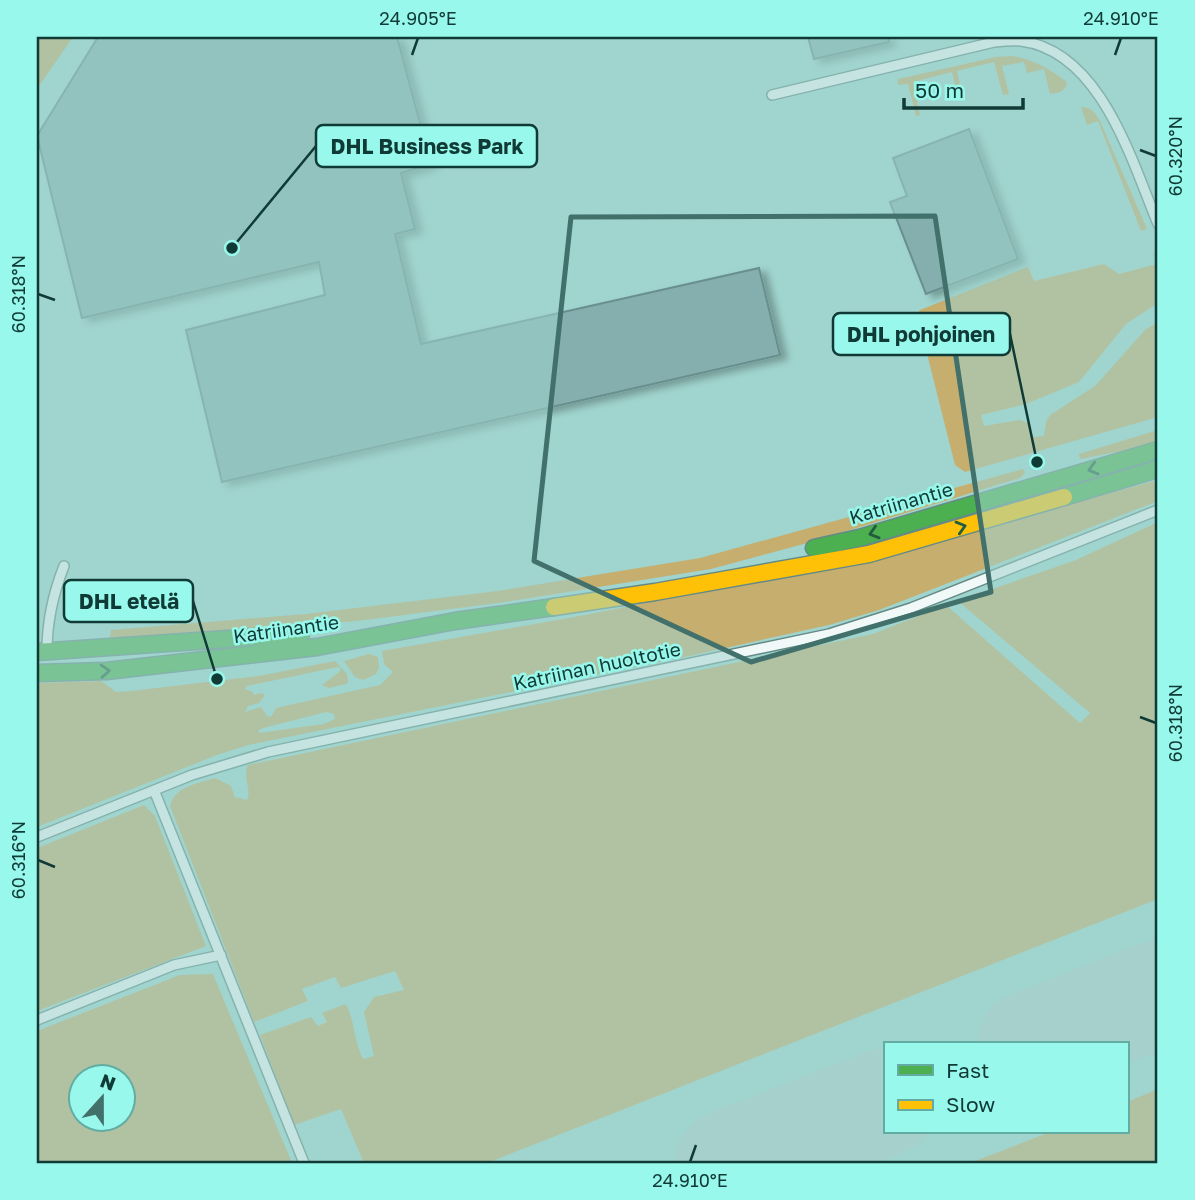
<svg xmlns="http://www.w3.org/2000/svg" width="1195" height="1200" font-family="'Golos Text',sans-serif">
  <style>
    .green { fill: #c6ae6f; fill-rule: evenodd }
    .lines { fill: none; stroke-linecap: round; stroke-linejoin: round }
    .runway { stroke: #abcdc9; stroke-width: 107 }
    .building { fill: #84afae; stroke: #688f8e; stroke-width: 2; filter: url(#shadow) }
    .lane-casing { stroke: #648a86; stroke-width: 12 }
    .fast-casing { stroke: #648a86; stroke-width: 19 }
    .slow-casing { stroke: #648a86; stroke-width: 19 }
    .lane { stroke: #f1f9f8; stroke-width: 9 }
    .fast { stroke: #4caf50; stroke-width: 16 }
    .slow { stroke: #ffc107; stroke-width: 16 }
    .oneway { stroke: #225d3e }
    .marked { fill: none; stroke: #42706b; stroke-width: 5; stroke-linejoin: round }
    .ticks { fill: none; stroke: #103a36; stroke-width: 2.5 }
    .labels { text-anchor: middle; stroke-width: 5; stroke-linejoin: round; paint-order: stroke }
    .street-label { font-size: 19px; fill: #103a36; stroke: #98f8eb }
    .leader { fill: none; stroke: #103a36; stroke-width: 2.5 }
    .callout-dot { fill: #103a36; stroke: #98f8eb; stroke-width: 2.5 }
    .callout { fill: #98f8eb; stroke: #103a36; stroke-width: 2.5 }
    .callout-label { font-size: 21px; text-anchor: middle; font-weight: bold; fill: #103a36 }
    .neatline { fill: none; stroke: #103a36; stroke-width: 2.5 }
    .ticks-label { font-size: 18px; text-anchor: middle; fill: #103a36 }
  </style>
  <defs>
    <filter id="shadow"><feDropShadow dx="7" dy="4" stdDeviation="3.5" flood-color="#0004"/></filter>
  </defs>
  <rect width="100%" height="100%" fill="#a0d4ce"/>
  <!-- green -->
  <path class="green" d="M37 37H73L37 89Z
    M1012 56C1034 59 1050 69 1067 82 1066 92 1058 93 1050 94L1044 69 1027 73 1024 62 1002 66 1009 94 1003 95 994 62 957 71 963 99 959 100 952 72 913 82 920 115 916 116 908 84 898 85V79L996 57Z
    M1081 107C1091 107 1095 112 1100 121L1147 229 1141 231 1098 121 1087 125Z
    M1153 254 1158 257V303L1126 324 1079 382 1026 404 981 415 984 426 1020 420 1028 423 1033 437 1044 436 1046 422 1050 415 1095 386 1145 330 1158 322V417L965 472 955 465 917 314 920 310 1028 267 1034 281 1104 264 1119 274 1157 264Z
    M1158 430V444L1080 459 1079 454Z
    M1023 469 1025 473 1020 478 811 542 711 569 498 603 357 621 110 639 111 630 306 614 397 603 498 591 700 558Z
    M1158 480V501L879 610 829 625 680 658 248 745 217 755 37 827V683L101 681 116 692 131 691 259 676 335 661 347 674 348 682 346 684 329 688 322 685 339 672 341 669 338 667 247 686 245 689 253 692V695L262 693 265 695 259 703 248 706 245 712 261 707 267 716 271 717 276 708 280 707 380 685 393 672 384 664 382 651 585 615 872 558ZM326 712 334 714 335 719 324 724 259 733V730L263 728Z
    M1158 522V899L487 1163H364L341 1109 294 1125 260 1035 311 1017 318 1026 327 1022 322 1013 346 1004C354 1018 354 1041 363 1059L374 1056 364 1012 374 997 404 990 395 971 341 988 335 977 302 989 308 1001 254 1022 170 806C175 786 197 784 215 778L231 786 235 797 247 800C252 788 242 777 248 765L873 634 946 605 1080 723 1090 713 958 601 1076 560Z
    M369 654 378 657 379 668 376 674 363 680 355 677 344 661Z
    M144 805 155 816 206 946 37 1011V848Z
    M213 974 292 1163H37V1031L180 975ZM80 1078H122V1120H80Z
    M1158 1089V1163H970L1050 1132H1127V1102Z"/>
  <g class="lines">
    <!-- runway -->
    <path class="runway" d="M1031 1044 1158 994
      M729 1163 885 1102"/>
  </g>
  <!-- building -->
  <path class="building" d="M98 37H397L431 164 401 173 415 229 395 234 421 344 759 268 780 355 222 482 186 330 325 295 319 262 82 318 37 136Z
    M808 37H888L889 42 814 59Z
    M969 129 1018 259 926 294 890 202 907 196 893 158Z"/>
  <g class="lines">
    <defs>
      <path id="lane" d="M772 95 994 42C1003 41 1012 40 1021 41 1101 51 1132 162 1158 224
        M47 651C47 620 53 594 64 566
        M154 790 304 1163
        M37 837 192 775 268 752 829 634 911 608 1158 510
        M37 1020 174 965 221 955"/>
      <path id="fast" d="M1064 497 1158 469
        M814 548 859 538 1158 450
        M37 652 301 634
        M37 673 106 671 317 647 455 621 554 607"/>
      <path id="slow" d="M554 607 655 592 869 554 1064 497"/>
    </defs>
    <!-- lane casing -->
    <use href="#lane" class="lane-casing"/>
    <!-- fast casing -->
    <use href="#fast" class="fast-casing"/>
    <!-- slow casing -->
    <use href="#slow" class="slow-casing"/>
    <!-- lane -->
    <use href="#lane" class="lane"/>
    <!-- fast -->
    <use href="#fast" class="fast"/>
    <!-- slow -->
    <use href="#slow" class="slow"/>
  </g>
  <!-- one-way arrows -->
  <defs><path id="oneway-chevron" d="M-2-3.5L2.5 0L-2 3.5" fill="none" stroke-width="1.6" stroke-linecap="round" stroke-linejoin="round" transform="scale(1.75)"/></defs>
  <g class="oneway">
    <use href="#oneway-chevron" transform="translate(1093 469) rotate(164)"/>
    <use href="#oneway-chevron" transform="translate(961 527) rotate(-16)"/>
    <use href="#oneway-chevron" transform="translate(874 533) rotate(163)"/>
    <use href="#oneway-chevron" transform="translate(105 671) rotate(-4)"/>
  </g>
  <!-- marked area -->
  <path d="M0 0H1195V1200H0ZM935 216 991 592 751 662 534 561 571 217Z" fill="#a0d4ce" fill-opacity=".55" fill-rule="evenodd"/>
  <path class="marked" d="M935 216 991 592 751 662 534 561 571 217Z"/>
  <!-- ticks -->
  <path class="ticks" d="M412 55 418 38M1115 55 1121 38M1140 150 1156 156M38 294 55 300M1140 717 1156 723M38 860 55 867M690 1162 696 1145"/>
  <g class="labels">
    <!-- street labels -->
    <g class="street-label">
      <text transform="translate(901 503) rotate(-16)" y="7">Katriinantie</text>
      <text transform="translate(286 629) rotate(-8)" y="7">Katriinantie</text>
      <text transform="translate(597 666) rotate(-12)" y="7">Katriinan huoltotie</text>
    </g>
  </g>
  <!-- callouts -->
  <path class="leader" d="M232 248L316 146M1037 462L1010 334M217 679L193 601"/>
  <g class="callout-dot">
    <circle cx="232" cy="248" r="7"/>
    <circle cx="1037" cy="462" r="7"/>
    <circle cx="217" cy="679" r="7"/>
  </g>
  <g class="callout">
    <rect x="316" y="125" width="221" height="42" rx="7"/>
    <rect x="833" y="313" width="177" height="42" rx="7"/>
    <rect x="64" y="580" width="129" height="42" rx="7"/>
  </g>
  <g class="callout-label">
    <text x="427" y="154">DHL Business Park</text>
    <text x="921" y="342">DHL pohjoinen</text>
    <text x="129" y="609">DHL etelä</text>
  </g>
  <!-- border -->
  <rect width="1195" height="1200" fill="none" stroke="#98f8eb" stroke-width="77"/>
  <!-- legend -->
  <rect x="884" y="1042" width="245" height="91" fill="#98f8eb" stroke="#62aca3" stroke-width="2"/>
  <rect x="898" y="1065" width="35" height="10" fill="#4caf50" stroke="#62aca3" stroke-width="2"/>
  <text x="946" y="1078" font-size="21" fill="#103a36">Fast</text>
  <rect x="898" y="1100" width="35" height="10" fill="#ffc107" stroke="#62aca3" stroke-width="2"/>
  <text x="946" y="1112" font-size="21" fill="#103a36">Slow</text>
  <!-- north arrow -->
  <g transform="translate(102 1098) rotate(21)"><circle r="33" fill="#98f8eb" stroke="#62aca3" stroke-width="2"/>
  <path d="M0-5L12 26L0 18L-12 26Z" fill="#42706b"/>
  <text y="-10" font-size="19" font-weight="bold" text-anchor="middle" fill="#103a36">N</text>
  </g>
  <!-- scale -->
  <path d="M904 98v10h119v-10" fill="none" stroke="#103a36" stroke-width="3.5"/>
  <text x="915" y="98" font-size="21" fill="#103a36" stroke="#98f8eb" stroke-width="5" paint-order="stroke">50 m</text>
  <rect x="38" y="38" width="1118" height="1124" class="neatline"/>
  <g class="ticks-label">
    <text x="418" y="25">24.905°E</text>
    <text x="1121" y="25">24.910°E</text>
    <text transform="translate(1176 156) rotate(-90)" y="6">60.320°N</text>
    <text transform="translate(19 294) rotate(-90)" y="6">60.318°N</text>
    <text transform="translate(1176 723) rotate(-90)" y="6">60.318°N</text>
    <text transform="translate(19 860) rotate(-90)" y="6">60.316°N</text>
    <text x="690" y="1187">24.910°E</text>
  </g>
</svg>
